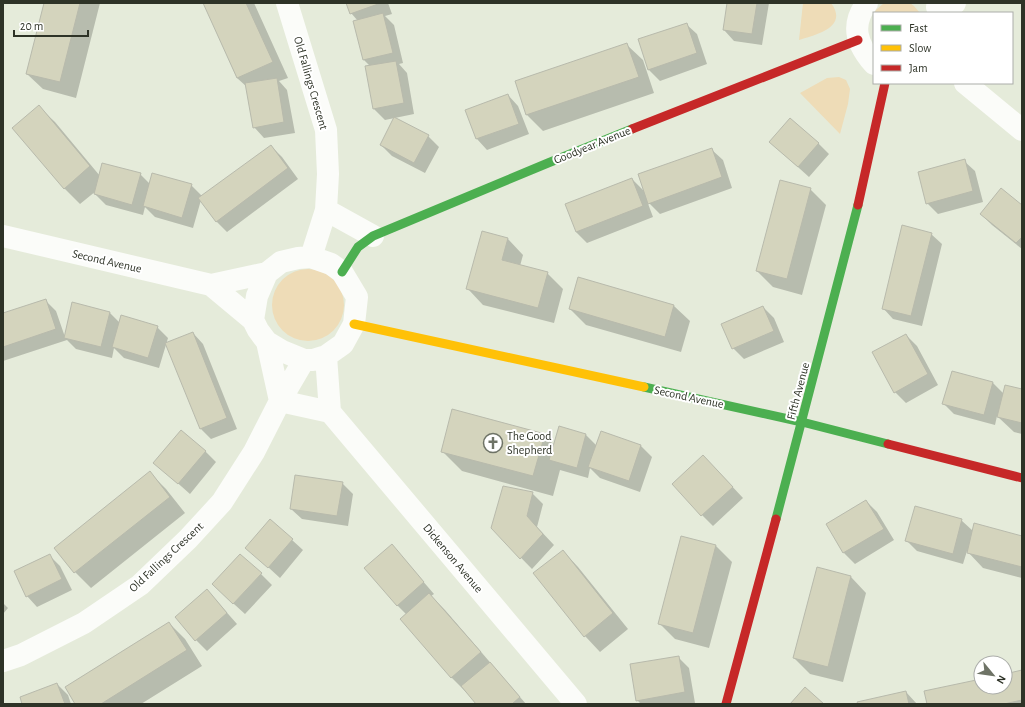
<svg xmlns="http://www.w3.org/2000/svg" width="1025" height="707" font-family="'Alegreya Sans',sans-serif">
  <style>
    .green { fill: #eedcb7 }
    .shadow { fill: #0003 }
    .building { fill: #d4d4bd; stroke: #b8baac }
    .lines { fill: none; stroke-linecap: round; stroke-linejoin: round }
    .street { stroke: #fbfcf9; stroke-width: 22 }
    .fast { stroke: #4caf50; stroke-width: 9 }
    .slow { stroke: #ffc107; stroke-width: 9 }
    .jam { stroke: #c62828; stroke-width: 9 }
    .labels { text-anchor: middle; stroke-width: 4; stroke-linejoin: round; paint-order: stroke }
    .street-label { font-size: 12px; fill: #2e3327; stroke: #fff }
    .poi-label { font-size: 12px; fill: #2e3327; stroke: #fff; text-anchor: start }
  </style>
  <rect width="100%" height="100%" fill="#e5ebda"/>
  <!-- green -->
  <path class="green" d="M803 3H831C849 27 816 35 799 40Z
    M884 3H910L914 6 920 13H874L876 10Z
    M839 77 846 80 850 89 848 104 840 134 800 93 827 78Z
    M272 305a36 36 0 1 1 72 0a36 36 0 1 1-72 0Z"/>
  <!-- shadow -->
  <path class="shadow" d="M45 3H100L76 98 43 89 27 74Z
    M204 3H254L288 78 279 81 287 90 295 133 264 138 254 127 247 87 237 78Z
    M347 3H388L392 14 385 16 394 25 403 63 399 64 407 73 414 114 385 120 374 109 366 67 370 66 364 60 358 21 351 13Z
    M728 3H769L762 45 734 41 724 30Z
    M686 24 697 34 707 64 660 81 649 70 639 40Z
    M627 45 643 60 654 93 543 131 527 115 516 82Z
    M508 95 518 106 529 134 487 150 477 139 466 111Z
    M39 107 55 122 100 176 140 174 150 184 191 185 202 196 271 146 282 157 298 179 227 232 216 221 201 200 193 228 155 217 145 207 143 215 106 205 95 194 96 191 80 204 64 188Z
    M428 136 439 147 425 173 392 156 381 145Z
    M770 142 818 143 829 154 809 177Z
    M712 150 723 160 732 188 660 214 647 201 653 217 587 243 576 232 632 179 645 192Z
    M964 161 975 171 983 202 938 214 927 203Z
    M810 189 826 205 802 295 773 287 757 271Z
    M1022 206V249L992 225 981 214Z
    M931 234 942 244 922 326 893 319 883 308Z
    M508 239 523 255 520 266 547 273 563 289 554 323 483 305 468 289Z
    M45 300 56 311 65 337 109 312 120 323 157 327 168 338 159 368 124 358 114 348 112 358 76 349 67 340 3 361V314Z
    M674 306 690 321 681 352 586 325 570 309Z
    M763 307 774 318 784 342 744 359 733 348Z
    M193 333 203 344 237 429 211 439 201 429Z
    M906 335 917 346 938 385 906 403 895 392Z
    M952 372 993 383 1004 394 1022 390V434L1014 432 997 416 995 425 954 414 943 403Z
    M559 428 586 435 597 446 602 432 641 446 652 457 640 492 600 478 590 468 588 478 560 470 553 496 462 471 442 451 544 435 554 445Z
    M205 451 216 462 190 494 155 463Z
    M714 467 743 498 713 526 702 515Z
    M150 473 166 489 185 513 91 588 75 572 56 548Z
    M342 483 353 494 348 526 302 519 291 509Z
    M532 493 543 504 537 527 554 545 532 569 492 528Z
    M866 501 877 512 894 540 855 564 844 553 827 524Z
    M961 520 973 531 1022 537V578L983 568 967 551 963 564 917 551 906 540Z
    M682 537 716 546 732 562 709 648 675 639 659 623Z
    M292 540 303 550 280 578 247 548Z
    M563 551 578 567 628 629 600 652 585 636Z
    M49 555 60 566 72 590 37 607 27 596Z
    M402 557 434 594 431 596 445 610 526 704H478L452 678 401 619 406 614 397 605Z
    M261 574 272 585 245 614 224 595Z
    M851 577 866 593 843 682 810 674 794 658Z
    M207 590 237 624 207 651 196 640Z
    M3 603 8 608 3 614Z
    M169 623 185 639 202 666 141 704H76Z
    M678 657 689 668 695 703 641 704 637 700Z
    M1022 671V704H928L981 680V687H1005V675Z
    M57 684 68 695 71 704H23Z
    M906 692 917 704H859Z"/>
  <!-- building -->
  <path class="building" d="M44 3H80L60 82 26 74Z
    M203 3H246L273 62 237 78Z
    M346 3H381L350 14Z
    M727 3H757L752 34 723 30Z
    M383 13 393 53 363 60 353 21Z
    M687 23 697 53 648 70 638 39Z
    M627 43 639 77 526 115 515 81Z
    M396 61 404 103 373 109 365 66Z
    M277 78 284 122 253 128 245 83Z
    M508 94 519 124 476 139 465 110Z
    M39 105 90 166 64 189 12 128Z
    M394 117 429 135 414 163 380 145Z
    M790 118 819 143 798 167 769 142Z
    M271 145 288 168 216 222 198 198Z
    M712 148 722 177 648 204 638 174Z
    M965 159 973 191 926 204 918 172Z
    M102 163 141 173 132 205 94 194Z
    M152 173 192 184 182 218 143 206Z
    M632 178 643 206 576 232 565 204Z
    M780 180 811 188 787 279 756 271Z
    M1001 188 1022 205V237L1016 243 980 214Z
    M902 225 932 233 911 316 882 309Z
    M482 231 508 238 502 260 548 272 538 308 466 289Z
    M578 277 674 305 665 337 569 309Z
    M46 299 56 329 3 347V313Z
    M72 302 110 312 101 347 64 338Z
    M763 306 774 331 732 349 721 324Z
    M121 315 158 326 148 358 112 347Z
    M193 332 227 418 200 429 165 343Z
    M906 334 928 374 894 393 872 352Z
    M952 371 993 382 984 415 942 404Z
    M1005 385 1022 389V423L997 417Z
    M452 409 545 434 533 476 441 452Z
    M559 426 586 434 577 468 549 460Z
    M181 430 206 451 178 484 153 463Z
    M601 431 641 445 629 481 588 467Z
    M703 455 733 487 701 516 672 484Z
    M150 471 170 497 74 573 54 548Z
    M295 475 343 482 337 516 290 509Z
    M503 486 533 492 527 516 543 534 520 559 491 528Z
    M866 500 884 529 843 553 826 524Z
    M915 506 962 519 953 554 905 541Z
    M270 519 293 539 268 568 245 548Z
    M974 523 1022 536V567L967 553Z
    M681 536 716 545 693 633 658 624Z
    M392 544 424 582 397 606 364 568Z
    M563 550 613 613 584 637 533 573Z
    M50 554 62 579 26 597 14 571Z
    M240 554 262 573 233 604 212 584Z
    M817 567 851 576 828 667 793 658Z
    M207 589 227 613 195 641 175 617Z
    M429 593 481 652 451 678 400 619Z
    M169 622 187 650 101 704H75L65 687Z
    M679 656 685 692 636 701 630 664Z
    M490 662 520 697 512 704H476L461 686Z
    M1022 670V700L1004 704H927L924 691 981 679V687H1005V674Z
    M57 683 65 704H22L20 697Z
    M805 687 824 704H790Z
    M906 691 909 704H858L857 702Z"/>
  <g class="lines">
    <!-- street -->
    <path class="street" d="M287 3 326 130 328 174 326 210 311 257
      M867 3C850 25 857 45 874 64
      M937 7 955 3
      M965 83 1022 130
      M326 210 373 236
      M3 236 211 285
      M311 257 331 264 342 272 357 297 354 324 343 344 326 356 313 360H304L282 351 267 342 258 330 253 320 257 296 267 273 281 262 298 258Z
      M253 320 211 285 267 273
      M267 342 280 401 304 360
      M330 412 576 704
      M3 661 21 655 84 623 140 585 188 539 222 502 254 452 280 401 330 412 326 356"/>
    <!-- fast -->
    <path class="fast" d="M342 272 358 247 373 236 548 163 632 129
      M644 387 802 422 888 444
      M776 519 858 205"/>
    <!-- slow -->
    <path class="slow" d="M354 324 644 387"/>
    <!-- jam -->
    <path class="jam" d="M632 129 858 40
      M858 205 885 83
      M888 444 1022 478
      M726 704 776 519"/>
  </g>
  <!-- icons -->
  <defs>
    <symbol id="church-ring" viewBox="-11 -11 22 22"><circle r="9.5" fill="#fff" stroke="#6e7366" stroke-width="1.5"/><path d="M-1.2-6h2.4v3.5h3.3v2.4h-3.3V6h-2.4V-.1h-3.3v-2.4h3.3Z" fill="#6e7366"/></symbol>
  </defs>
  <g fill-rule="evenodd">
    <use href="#church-ring" x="482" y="432" width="22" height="22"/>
  </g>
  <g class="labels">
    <!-- street labels -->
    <g class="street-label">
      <text transform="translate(311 83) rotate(74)" y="4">Old Fallings Crescent</text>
      <text transform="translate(592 145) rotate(-22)" y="4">Goodyear Avenue</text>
      <text transform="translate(107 261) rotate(13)" y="4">Second Avenue</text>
      <text transform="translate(798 391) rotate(-75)" y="4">Fifth Avenue</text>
      <text transform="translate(689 397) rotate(12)" y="4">Second Avenue</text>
      <text transform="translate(166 557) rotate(-43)" y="4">Old Fallings Crescent</text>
      <text transform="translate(453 558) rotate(50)" y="4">Dickenson Avenue</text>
    </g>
    <!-- poi labels -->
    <g class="poi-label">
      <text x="507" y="440">The Good<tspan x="507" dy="14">Shepherd</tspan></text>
    </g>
  </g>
  <!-- border -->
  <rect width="1025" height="707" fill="none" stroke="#2e3327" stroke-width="8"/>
  <!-- legend -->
  <rect x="873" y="12" width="140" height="72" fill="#ffffff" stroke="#abada9"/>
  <rect x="881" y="25" width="20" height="6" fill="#4caf50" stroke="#abada9"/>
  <text x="909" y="32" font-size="12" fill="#2e3327">Fast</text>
  <rect x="881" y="45" width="20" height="6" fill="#ffc107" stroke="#abada9"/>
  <text x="909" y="52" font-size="12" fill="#2e3327">Slow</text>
  <rect x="881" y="65" width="20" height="6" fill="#c62828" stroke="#abada9"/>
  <text x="909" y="72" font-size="12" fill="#2e3327">Jam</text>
  <!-- north arrow -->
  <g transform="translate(993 675) rotate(119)"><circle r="19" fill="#ffffff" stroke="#abada9"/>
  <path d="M0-3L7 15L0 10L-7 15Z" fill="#6e7366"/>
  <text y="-6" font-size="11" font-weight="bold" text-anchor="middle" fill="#2e3327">N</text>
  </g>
  <!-- scale -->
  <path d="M14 30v6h74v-6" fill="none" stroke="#2e3327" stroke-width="2"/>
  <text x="20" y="30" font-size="12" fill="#2e3327" stroke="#ffffff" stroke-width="3" paint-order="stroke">20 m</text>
</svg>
